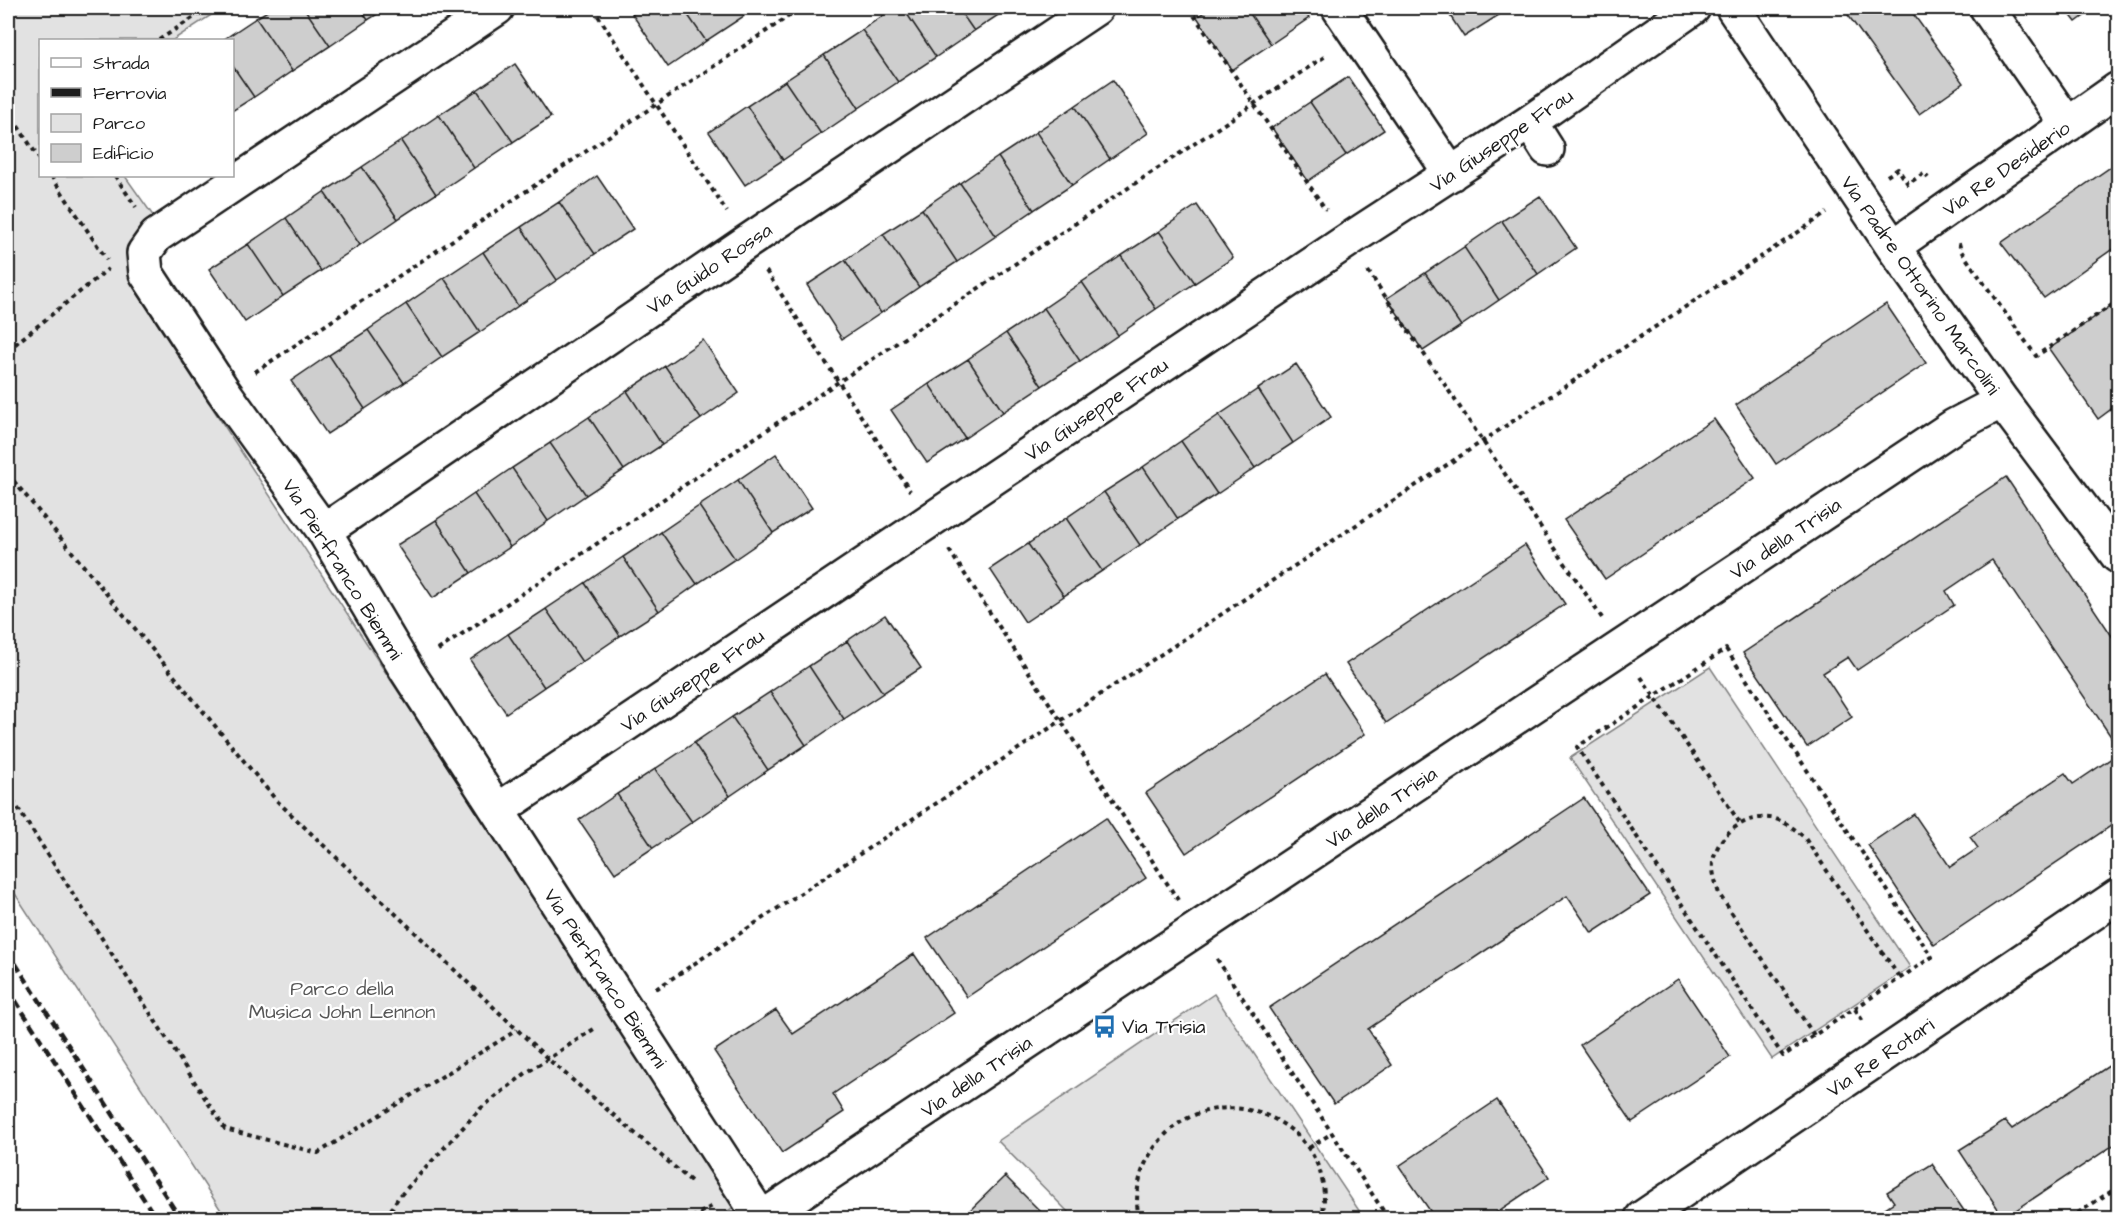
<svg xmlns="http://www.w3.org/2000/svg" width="2126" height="1226" font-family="'Architects Daughter',sans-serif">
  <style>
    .green { fill: #e2e2e2; stroke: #7f7f7f; stroke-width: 1.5 }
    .building { fill: #cecece; stroke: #1c1c1c; stroke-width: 1.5 }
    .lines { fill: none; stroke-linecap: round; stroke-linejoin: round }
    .minor-casing { stroke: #1c1c1c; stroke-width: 38 }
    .path { stroke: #1c1c1c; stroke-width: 4; stroke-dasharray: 4.5 4.5; stroke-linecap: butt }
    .minor { stroke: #fff; stroke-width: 33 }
    .rail { stroke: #1c1c1c; stroke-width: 4.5; stroke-dasharray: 9 4.5; stroke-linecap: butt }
    .labels { text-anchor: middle; stroke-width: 4.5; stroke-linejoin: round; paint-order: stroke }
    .street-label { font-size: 20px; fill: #1c1c1c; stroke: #fff }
    .park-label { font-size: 20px; fill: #575757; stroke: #fff }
    .poi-label { font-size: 20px; fill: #1c1c1c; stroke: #fff; text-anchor: start }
  </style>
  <rect width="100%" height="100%" fill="#fff"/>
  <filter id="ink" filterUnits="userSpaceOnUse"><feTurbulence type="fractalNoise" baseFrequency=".0167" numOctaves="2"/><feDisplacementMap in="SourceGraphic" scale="12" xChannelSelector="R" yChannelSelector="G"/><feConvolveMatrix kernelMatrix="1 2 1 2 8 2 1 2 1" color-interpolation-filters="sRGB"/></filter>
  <g filter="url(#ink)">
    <!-- green -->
    <path class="green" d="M8 8H222L173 40H40V176H125L154 217 131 251 134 288 735 1206 717 1218H226L8 883Z
      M1710 667 1910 967 1772 1059 1570 758Z
      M1214 994 1364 1218H1074L998 1141Z"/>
    <!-- building -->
    <path class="building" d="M272 8H304L330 46 292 71 256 18Z
      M304 8H360L368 20 330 46Z
      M360 8H387L368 20Z
      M642 8H683L706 41 668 67 632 14Z
      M683 8H739L744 16 706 41Z
      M894 8H903L936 57 898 82 862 30Z
      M903 8H958L974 31 936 57Z
      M958 8H1009L974 31Z
      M1210 8H1246L1271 44 1232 70 1197 17Z
      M1246 8H1301L1309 18 1271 44Z
      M1445 8H1510L1464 37Z
      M1843 8H1909L1963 83 1919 114Z
      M2065 8H2095L2076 22Z
      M256 18 292 71 254 97 232 65V40H223Z
      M862 30 898 82 859 108 824 55Z
      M824 55 859 108 821 134 785 81Z
      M515 64 551 117 513 142 477 90Z
      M232 65 254 97 232 111Z
      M1348 77 1384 130 1346 155 1310 102Z
      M1113 80 1148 133 1110 159 1075 106Z
      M785 81 821 134 783 160 747 106Z
      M477 90 513 142 474 168 439 115Z
      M1310 102 1346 155 1308 181 1272 128Z
      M747 106 783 160 745 185 709 132Z
      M1075 106 1110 159 1072 185 1036 132Z
      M439 115 474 168 436 194 401 141Z
      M1036 132 1072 185 1034 210 998 157Z
      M401 141 436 194 398 219 362 167Z
      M998 157 1034 210 996 236 960 183Z
      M2118 162V245L2044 298 2001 243Z
      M362 167 398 219 360 245 324 192Z
      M597 176 633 229 595 254 559 202Z
      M960 183 996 236 957 262 922 209Z
      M324 192 360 245 321 271 286 218Z
      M1540 196 1576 248 1538 274 1502 221Z
      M559 202 595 254 557 280 521 227Z
      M1197 205 1233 258 1195 283 1159 231Z
      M922 209 957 262 919 287 883 234Z
      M286 218 321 271 283 296 248 244Z
      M1502 221 1538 274 1499 300 1464 247Z
      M521 227 557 280 518 306 483 252Z
      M1159 231 1195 283 1156 309 1121 256Z
      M883 234 919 287 881 313 845 260Z
      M248 244 283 296 245 322 209 269Z
      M1464 247 1499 300 1461 326 1425 273Z
      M483 252 518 306 480 332 444 278Z
      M1121 256 1156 309 1118 335 1082 282Z
      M845 260 881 313 842 339 807 285Z
      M1425 273 1461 326 1423 351 1387 298Z
      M444 278 480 332 442 357 406 304Z
      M1082 282 1118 335 1080 361 1044 308Z
      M2118 301V404L2098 419 2049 349Z
      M406 304 442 357 404 383 368 330Z
      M1886 304 1926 363 1776 464 1736 405Z
      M1044 308 1080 361 1042 386 1006 333Z
      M368 330 404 383 365 409 329 355Z
      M1006 333 1042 386 1003 412 968 359Z
      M703 340 739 393 701 419 665 366Z
      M329 355 365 409 327 434 291 381Z
      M968 359 1003 412 965 438 929 384Z
      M1296 364 1331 417 1293 443 1258 389Z
      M665 366 701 419 662 445 627 391Z
      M929 384 965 438 927 463 891 410Z
      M1258 389 1293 443 1255 468 1219 415Z
      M627 391 662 445 624 470 589 417Z
      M1219 415 1255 468 1217 494 1181 441Z
      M589 417 624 470 586 495 550 443Z
      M1714 419 1755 478 1605 579 1564 520Z
      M1181 441 1217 494 1178 519 1143 467Z
      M550 443 586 495 548 521 512 468Z
      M776 454 812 508 773 533 738 480Z
      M1143 467 1178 519 1140 545 1104 492Z
      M512 468 548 521 510 547 474 494Z
      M2006 477 2118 645V747L1992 560 1946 591 1954 605 1857 670 1848 657 1823 673 1852 717 1807 747 1743 653Z
      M738 480 773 533 735 559 699 506Z
      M1104 492 1140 545 1102 571 1066 518Z
      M474 494 510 547 471 573 436 520Z
      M699 506 735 559 697 584 661 532Z
      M1066 518 1102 571 1064 596 1028 544Z
      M436 520 471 573 433 598 397 545Z
      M661 532 697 584 659 611 623 557Z
      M1028 544 1064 596 1025 622 990 569Z
      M1525 545 1565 604 1386 723 1346 664Z
      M623 557 659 611 620 636 585 583Z
      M585 583 620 636 582 662 546 609Z
      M546 609 582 662 544 687 508 634Z
      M885 615 921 668 883 693 847 641Z
      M508 634 544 687 506 713 470 660Z
      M847 641 883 693 844 719 809 666Z
      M809 666 844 719 806 745 770 692Z
      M1325 674 1365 734 1186 853 1146 793Z
      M770 692 806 745 768 770 732 717Z
      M732 717 768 770 730 796 694 743Z
      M694 743 730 796 692 822 655 769Z
      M2118 754V821L1934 945 1868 845 1914 814 1950 867 1978 848 1970 837 2065 773 2073 784Z
      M655 769 692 822 653 848 617 794Z
      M617 794 653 848 615 873 579 820Z
      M1584 798 1650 895 1592 933 1567 896 1368 1029 1392 1065 1334 1104 1269 1008Z
      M1106 818 1146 878 967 997 927 938Z
      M914 954 954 1013 833 1094 844 1112 782 1153 714 1051 776 1010 793 1034Z
      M1678 979 1730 1057 1632 1122 1580 1045Z
      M2118 1060V1142L2004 1218 1959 1150 2005 1121 2012 1129Z
      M1497 1100 1549 1177 1488 1218H1435L1399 1166Z
      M1932 1164 1969 1218H1870L1894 1202 1887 1192Z
      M1005 1176 1047 1218H962Z"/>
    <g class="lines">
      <defs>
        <path id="minor" d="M497 8 156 236 144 253 146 273 224 392 324 531 407 671 761 1218
          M1339 8 1451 174
          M1733 8 1893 247 2002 401 2118 556
          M1987 8 2068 125
          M1530 122 1547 149
          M1893 247 2118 89
          M324 531 747 242 1096 8
          M498 810 1347 241 1530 122 1693 8
          M762 1218 1954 426 2002 401
          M1642 1218 2118 896"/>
      </defs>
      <!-- minor casing -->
      <use href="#minor" class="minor-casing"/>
      <!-- path -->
      <path class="path" d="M593 8 727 212
        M1189 8 1326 210
        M159 40 208 8
        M8 111 40 160
        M51 176 107 260
        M115 176 136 207
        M1887 176 1898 169 1908 184 1924 173 1928 178
        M1959 243 1961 251 2036 356 2118 301
        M766 271 910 491
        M1368 271 1602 618
        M8 350 108 269
        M255 372 801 8
        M8 474 276 800 548 1059 692 1182
        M949 550 1178 900
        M1726 649 1932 957 1783 1056 1577 747Z
        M438 650 1327 55
        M1641 677 1740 823
        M8 793 225 1129 318 1153 517 1030
        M1217 959 1388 1218
        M656 989 1827 213
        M1855 1009 1864 1023
        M1814 1035 1719 894C1716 883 1712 873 1713 862 1717 833 1748 812 1776 819 1787 823 1795 829 1804 837L1900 978
        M1309 1148 1332 1133
        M386 1218 398 1198 480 1109 526 1073 597 1027
        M692 1218 712 1206
        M1139 1218C1134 1196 1139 1172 1151 1153 1205 1065 1342 1117 1322 1218
        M2070 1218 2118 1187"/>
      <!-- minor -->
      <use href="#minor" class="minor"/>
      <!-- rail -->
      <path class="rail" d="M8 952 180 1218
        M8 989 156 1218"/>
    </g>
  </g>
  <!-- icons -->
  <defs>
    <symbol id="bus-bare" viewBox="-9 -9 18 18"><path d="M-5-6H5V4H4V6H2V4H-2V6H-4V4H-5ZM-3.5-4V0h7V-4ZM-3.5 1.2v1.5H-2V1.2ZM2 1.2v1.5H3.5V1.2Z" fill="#1f6fb2" stroke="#fff" stroke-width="2.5" paint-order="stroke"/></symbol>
  </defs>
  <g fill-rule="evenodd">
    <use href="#bus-bare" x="1088" y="1010" width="33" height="33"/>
  </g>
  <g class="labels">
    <!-- street labels -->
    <g class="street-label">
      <text transform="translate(1501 140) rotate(-34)" y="7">Via Giuseppe Frau</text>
      <text transform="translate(2006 168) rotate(-35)" y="7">Via Re Desiderio</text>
      <text transform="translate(709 268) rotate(-34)" y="7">Via Guido Rossa</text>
      <text transform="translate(1921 285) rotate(55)" y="7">Via Padre Ottorino Marcolini</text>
      <text transform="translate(1096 409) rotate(-34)" y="7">Via Giuseppe Frau</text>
      <text transform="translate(1785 538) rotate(-34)" y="7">Via della Trisia</text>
      <text transform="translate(343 569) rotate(58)" y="7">Via Pierfranco Biemmi</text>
      <text transform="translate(692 680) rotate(-34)" y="7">Via Giuseppe Frau</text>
      <text transform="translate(1381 807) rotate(-34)" y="7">Via della Trisia</text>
      <text transform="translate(606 978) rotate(57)" y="7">Via Pierfranco Biemmi</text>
      <text transform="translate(1880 1057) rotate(-34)" y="7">Via Re Rotari</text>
      <text transform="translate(976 1076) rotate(-34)" y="7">Via della Trisia</text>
    </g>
    <!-- park labels -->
    <g class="park-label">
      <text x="342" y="995">Parco della<tspan x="342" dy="23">Musica John Lennon</tspan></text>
    </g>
    <!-- poi labels -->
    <g class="poi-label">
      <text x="1122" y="1033">Via Trisia</text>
    </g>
  </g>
  <!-- margin -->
  <rect width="2126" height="1226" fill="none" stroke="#fff" stroke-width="30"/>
  <rect x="15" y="15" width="2096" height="1196" fill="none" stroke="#1c1c1c" stroke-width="2" filter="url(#ink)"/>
  <!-- legend -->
  <rect x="39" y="39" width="195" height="138" fill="#ffffff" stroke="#a4a4a4" stroke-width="1.5"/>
  <rect x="51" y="58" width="30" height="9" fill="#ffffff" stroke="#a4a4a4" stroke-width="1.5"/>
  <text x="93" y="69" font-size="18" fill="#1c1c1c">Strada</text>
  <rect x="51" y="88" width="30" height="9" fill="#1c1c1c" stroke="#a4a4a4" stroke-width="1.5"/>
  <text x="93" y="99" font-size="18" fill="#1c1c1c">Ferrovia</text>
  <rect x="51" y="114" width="30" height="18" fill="#e2e2e2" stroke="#a4a4a4" stroke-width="1.5"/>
  <text x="93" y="129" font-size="18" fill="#1c1c1c">Parco</text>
  <rect x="51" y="144" width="30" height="18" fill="#cecece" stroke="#a4a4a4" stroke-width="1.5"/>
  <text x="93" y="159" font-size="18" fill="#1c1c1c">Edificio</text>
</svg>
